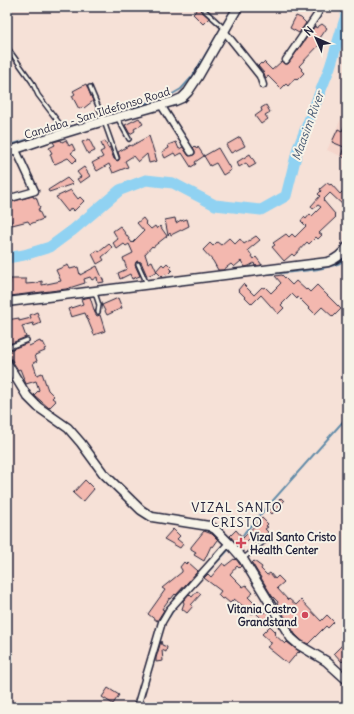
<svg xmlns="http://www.w3.org/2000/svg" width="354" height="714" font-family="Delius,sans-serif">
  <style>
    .built { fill: #f5d5cb }
    .lines { fill: none; stroke-linecap: round; stroke-linejoin: round }
    .stream { stroke: #648ca9; stroke-width: 2 }
    .river { stroke: #90d2f2; stroke-width: 11 }
    .building { fill: #f3b8af; stroke: #22223b }
    .service-casing { stroke: #22223b; stroke-width: 6 }
    .minor-casing { stroke: #22223b; stroke-width: 9 }
    .tertiary-casing { stroke: #22223b; stroke-width: 11 }
    .service { stroke: #f7f3e8; stroke-width: 3 }
    .minor { stroke: #f7f3e8; stroke-width: 6 }
    .tertiary { stroke: #f7f3e8; stroke-width: 8 }
    .poi-dot { fill: #d1495b; stroke: #f7f3e8; stroke-width: 1.5 }
    .labels { text-anchor: middle; stroke-width: 4; stroke-linejoin: round; paint-order: stroke }
    .street-label { font-size: 11px; fill: #22223b; stroke: #f7f3e8 }
    .poi-label { font-size: 11px; font-weight: bold; fill: #22223b; stroke: #f7f3e8; text-anchor: start }
    .water-label { font-size: 12px; font-style: italic; fill: #435772; stroke: #f7f3e8 }
    .quarter-label { font-size: 13px; letter-spacing: 1px; fill: #22223b; stroke: #f7f3e8 }
  </style>
  <rect width="100%" height="100%" fill="#f6e1d7"/>
  <filter id="ink" filterUnits="userSpaceOnUse"><feTurbulence type="fractalNoise" baseFrequency=".025" numOctaves="2"/><feDisplacementMap in="SourceGraphic" scale="8" xChannelSelector="R" yChannelSelector="G"/><feConvolveMatrix kernelMatrix="1 2 1 2 8 2 1 2 1" color-interpolation-filters="sRGB"/></filter>
  <g filter="url(#ink)">
    <!-- built -->
    <path class="built" d="M341 119 347 121V159L327 150Z"/>
    <g class="lines">
      <!-- stream -->
      <path class="stream" d="M7 146 169 96 181 89 192 77 226 20
        M252 275C276 273 319 272 340 263 343 261 345 259 347 256
        M241 538 245 532 347 417
        M204 576 231 547
        M169 617 174 609"/>
      <!-- river -->
      <path class="river" d="M7 258 24 255 50 247 73 230 120 190 146 180 173 183 215 205 261 210 286 196 298 148 330 67 347 12"/>
    </g>
    <!-- building -->
    <path class="building" d="M197 7 209 18 203 24 193 14 196 11 195 9Z
      M296 16 301 18 306 23 299 33 290 28Z
      M322 24 327 28 320 38 323 41 299 66 302 69 301 70 304 73 297 80 295 78 288 86 286 84 281 89 268 76 266 79 264 73 258 66 261 63 262 64 264 62 272 70 282 61 284 64H288L315 26 316 28Z
      M86 84 93 101 84 108 83 107 79 109 72 96 75 94 73 91Z
      M266 105 270 112 265 115 268 119 261 124 255 116 262 111 261 108Z
      M139 118 143 124 134 129 135 131 130 134 125 125Z
      M347 120V159L341 156 344 147 332 142 338 129 342 131Z
      M149 136 157 161 149 163 147 154 138 162 133 156 125 161 128 167 113 173 109 164 97 171 92 163 103 157 100 152 104 150 101 143 105 141 108 148 110 147V149L114 159 118 161 120 158 118 152 130 145 131 146Z
      M240 137 245 146 231 153 226 145Z
      M89 139 95 151 88 154 82 142Z
      M61 140 62 142 66 140 69 146 72 144 75 150 71 153 77 159 73 163 68 158 55 164 53 162 50 154 52 153 49 148 55 145 53 142Z
      M176 142 179 149 183 147 189 156 195 154V151L193 148 195 146 197 149 198 147 204 156 195 162 196 164 191 167 182 153 176 156 174 153 165 158 162 152 169 148 168 145Z
      M218 148 231 170 223 175 216 163 210 166 204 156Z
      M250 154 256 164 249 168 246 163 239 167 237 162Z
      M84 167 90 176 80 183 77 179 81 177 77 172Z
      M67 178 73 184 49 192 48 190Z
      M327 183 330 185 331 184 340 194 347 187V203L344 206 330 193 323 200 335 214 334 215 336 217 319 233 322 235 318 239 316 237 309 244 307 242 294 256 292 254 284 261 272 247 275 245 273 243 286 234 289 237 292 234 295 237 306 226 301 221 304 217 306 219 310 214 312 216 321 207 318 205 313 209 311 206 320 196 318 194 321 191 320 189Z
      M71 190 78 199 80 197 84 201 74 211 71 208 68 212 56 197Z
      M33 196 34 198 36 197 40 208 38 209 43 219 30 224 28 221 12 225 10 218 7 219V203Z
      M143 218 146 222 145 223 151 229 155 226 157 229 160 226 167 236 153 247 152 246 145 254 148 263 152 261 157 272 147 276 141 262 137 261 135 265 140 276 132 279 130 274 120 279 118 273 127 269 123 258 133 253 129 244 126 246 124 244 117 249 113 243 118 239 113 231 120 226 132 243 144 231 137 223Z
      M175 218 176 223 181 220V221L187 219 189 226 171 235 170 233 168 235 165 220Z
      M256 236 260 240 248 250 254 259 256 257 262 265 255 266 254 263 249 266 245 267 241 261 234 267 231 264 223 270H218L213 261 203 250 210 243 213 246 217 242 221 245 229 238 235 244 240 239 244 244Z
      M109 244 113 248 102 257 104 260 97 264 92 254 98 250 99 252Z
      M167 263 171 267 170 268 172 270 167 275 165 274 162 277 156 271 162 264 164 266Z
      M68 265 70 269 78 267 80 275 97 266 104 282 98 283 97 277 92 280 90 277 84 279 85 283 66 289 10 296 9 284H10V279H26V284L38 283V282L42 281V285L61 281 56 270Z
      M282 275 292 285 296 281 306 290 307 289 310 292 317 285 341 309 333 317 322 307 315 314 298 297 297 299 292 294 281 305 284 308 278 314 261 295 252 304 238 290 243 284 254 295 262 287 264 288 265 287 271 293 281 283 275 276Z
      M90 297 95 313 97 316 100 315 105 331 94 335 85 313 71 317 68 309 83 304 81 299Z
      M118 298 122 308 107 315 102 305Z
      M37 312 41 323 34 326 33 323 22 326 26 337 7 345V320L19 318V321L31 318 30 315Z
      M40 341 41 343 43 342 46 348 44 349 45 351 35 355 37 361 33 363 37 375 42 373 48 390 54 396 52 398 56 401 49 408 34 395 39 390 36 381 26 384 20 369 18 370 10 357 7 358V351L28 343 29 346Z
      M85 480 94 489 83 502 73 493Z
      M281 498 284 501 272 514 269 511Z
      M262 518 268 524 266 526 268 527 265 529 268 532 256 544 250 538 240 548 230 536 236 530 243 538Z
      M173 529 180 536 177 539 183 544 180 548 164 539Z
      M204 531 212 534 218 540 213 547 211 546 204 561 194 555 196 552 191 549V547Z
      M234 559 235 560 236 559 241 566 239 568 237 566 230 574 243 587 246 585 253 593 248 597 264 613 267 610 268 612 273 619 267 624 255 612 252 614 243 605V606L234 599 230 603 224 598 222 599 218 595 221 591 204 578 208 574 211 577 223 563 225 566Z
      M254 561 262 567 261 569 267 575 270 573 275 579 278 576 284 582 277 588 288 600 289 599 296 605 301 600 321 621 327 615 334 622 328 628 326 626 308 644 302 641 295 634 277 604 278 602 272 596 252 563Z
      M184 562 186 564 188 562 198 571 176 595 175 594 171 599 170 598 162 609 164 610 157 621 148 614 165 590 162 588 182 572V570L180 567Z
      M197 591 201 594 191 605 193 606 187 613 182 609 184 603 183 601 189 594 192 597Z
      M270 626 276 632 274 634 285 644 287 642 300 652 299 653 298 652 288 664 267 647 271 644V642L262 634Z
      M161 641 162 645 167 647 166 652 162 650 163 661 156 662V658Z
      M342 645 347 650V657L342 662 334 653Z
      M108 688 119 695 113 704 102 697Z"/>
    <g class="lines">
      <defs>
        <path id="service" d="M203 9 225 29
          M7 47 32 82 38 95 66 132
          M90 87 101 113 117 158
          M118 119 129 139
          M138 264 147 284
          M95 293 99 305 98 312
          M7 348 27 340
          M244 558 268 538"/>
        <path id="minor" d="M224 31 260 76 263 85
          M286 60 317 15 321 7
          M161 105 191 152
          M7 199 35 191 16 150
          M137 707 162 622 169 610 229 543"/>
        <path id="tertiary" d="M7 152 45 139 104 121 175 101 182 98 188 92 198 77 238 7
          M7 302 328 262C337 259 342 255 347 247
          M7 363 27 396 38 407 68 428 81 443 103 473 141 510 152 517 209 526 215 529 229 543 243 559 291 638 299 645 326 661 347 680"/>
      </defs>
      <!-- service casing -->
      <use href="#service" class="service-casing"/>
      <!-- minor casing -->
      <use href="#minor" class="minor-casing"/>
      <!-- tertiary casing -->
      <use href="#tertiary" class="tertiary-casing"/>
      <!-- service -->
      <use href="#service" class="service"/>
      <!-- minor -->
      <use href="#minor" class="minor"/>
      <!-- tertiary -->
      <use href="#tertiary" class="tertiary"/>
    </g>
  </g>
  <!-- markers -->
  <g class="poi-dot">
    <path d="M239 537h4v4h4v4h-4v4h-4v-4h-4v-4h4z"/>
    <circle cx="305" cy="615" r="4"/>
  </g>
  <g class="labels">
    <!-- street labels -->
    <g class="street-label">
      <text transform="translate(97 113) rotate(-17)" y="4">Candaba - San Ildefonso Road</text>
    </g>
    <!-- poi labels -->
    <g class="poi-label">
      <text x="250" y="541">Vizal Santo Cristo<tspan x="250" dy="13">Health Center</tspan></text>
      <text x="297" y="613" text-anchor="end">Vitania Castro<tspan x="297" dy="13">Grandstand</tspan></text>
    </g>
    <!-- water labels -->
    <g class="water-label">
      <text transform="translate(308 126) rotate(-70)" y="4">Maasim River</text>
    </g>
    <!-- quarter labels -->
    <g class="quarter-label">
      <text x="237" y="512">VIZAL SANTO<tspan x="237" dy="15">CRISTO</tspan></text>
    </g>
  </g>
  <!-- margin -->
  <rect width="354" height="714" fill="none" stroke="#f7f3e8" stroke-width="24"/>
  <rect x="12" y="12" width="330" height="690" fill="none" stroke="#22223b" stroke-width="1.5" filter="url(#ink)"/>
  <!-- north arrow -->
  <g transform="translate(316 38) rotate(315)" stroke="#f7f3e8" stroke-width="3" paint-order="stroke">
  <path d="M0-3L7 15L0 10L-7 15Z" fill="#22223b"/>
  <text y="-6" font-size="11" font-weight="bold" text-anchor="middle" fill="#22223b">N</text>
  </g>
</svg>
